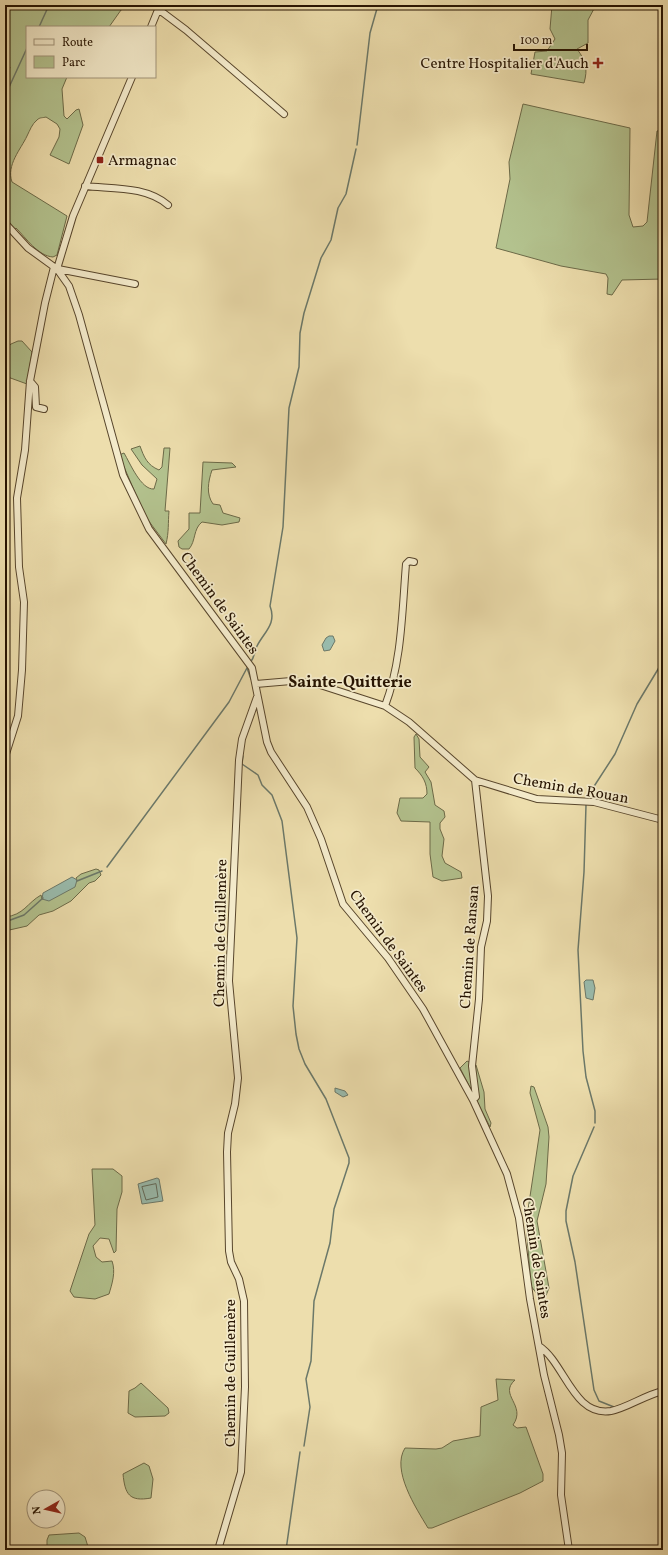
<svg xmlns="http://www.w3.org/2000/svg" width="668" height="1555" font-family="Vollkorn,serif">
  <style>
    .green { fill: #b3c28e; stroke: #6c6a48 }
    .water { fill: #99bcae; stroke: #6b7869 }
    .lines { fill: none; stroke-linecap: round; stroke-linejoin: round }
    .shore { stroke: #606858; stroke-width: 1 }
    .stream { stroke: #6b7869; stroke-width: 1.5 }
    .minor-casing { stroke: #58462c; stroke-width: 8 }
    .minor { stroke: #f3eaca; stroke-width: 6 }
    .poi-dot { fill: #8f2418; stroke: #f3eaca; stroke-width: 1.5 }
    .labels { text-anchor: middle; stroke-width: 3.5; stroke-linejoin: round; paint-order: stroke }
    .poi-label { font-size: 15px; fill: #261301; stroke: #f3eaca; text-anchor: end }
    .street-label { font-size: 15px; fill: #261301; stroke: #f3eaca }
    .neighbourhood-label { font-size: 16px; font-weight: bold; fill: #261301; stroke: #f3eaca }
  </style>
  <rect width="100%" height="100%" fill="#eddead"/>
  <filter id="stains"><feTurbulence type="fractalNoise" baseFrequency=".005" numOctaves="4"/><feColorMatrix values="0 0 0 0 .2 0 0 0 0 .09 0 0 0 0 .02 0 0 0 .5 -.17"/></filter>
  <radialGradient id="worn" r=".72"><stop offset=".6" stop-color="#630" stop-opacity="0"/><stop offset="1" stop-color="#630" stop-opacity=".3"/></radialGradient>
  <!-- green -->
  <path class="green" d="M5 5H129L121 10 109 27H27V77H67L62 89 64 116 67 119 76 110 79 109 83 125 69 164 50 155 59 137 60 129 57 124 46 117C43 118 40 117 37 120 32 124 30 130 27 136 21 149 6 165 12 182L67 216 57 255 53 257C38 256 26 238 16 228L5 238V85L10 67 5 65Z
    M552 5H596L588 20V43L577 49C586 61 588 69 584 83L531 74 535 52 547 51 555 39 550 29Z
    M523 104 630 128 629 215 633 227 643 226 647 222 657 131 663 130V279L622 280 612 295 607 294 608 278 606 274 561 266 496 248 510 179 509 162Z
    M18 341H22L32 352 27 384 5 376V349L11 344Z
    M140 446C144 457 147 465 159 470L162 467 164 448H170L165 511H169C168 523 169 532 166 544L145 516 119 455 124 453C130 463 141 490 154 489L157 479 142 465 131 449Z
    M203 462 232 463 236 467 212 470C208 482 206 494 213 504L220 505 223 513 240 518 239 522 222 525 202 522C193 529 196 541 189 549H182L179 547 178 541 189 529V513H200Z
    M416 734 419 739 420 757 429 767 425 772 431 782 435 805 444 811 445 817 440 823V829L444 839 442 856 445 863 461 872 462 878 442 881 433 877 430 854V822L401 821 397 813 400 798H423L427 794C427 783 423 776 415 768L414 737Z
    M5 867 8 871 6 888 9 892 5 898Z
    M96 869 99 870 101 875 95 881 89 883 71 901 53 911 39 915 27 926 5 931V917C24 915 27 903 41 895L42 899 77 880 76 878 81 874Z
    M467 1061 476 1065 484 1092 485 1109 491 1123 490 1127 460 1068Z
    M531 1086 534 1087 548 1127 549 1137 546 1184 537 1221 549 1288 545 1298H540L531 1286 526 1223 540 1130 530 1093Z
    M92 1169H113L122 1176V1192L117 1209 116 1251 114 1253 109 1239 100 1238 93 1246 96 1257 102 1262 112 1261C116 1272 112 1284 109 1294L95 1299 74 1297 70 1291 89 1234 95 1225Z
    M496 1379 515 1380C498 1395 527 1405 513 1425L517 1428 526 1427 543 1474V1481L520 1493 432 1528H428C416 1508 391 1470 405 1448L436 1449 442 1448 453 1441 480 1436 481 1407 498 1400Z
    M141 1383 168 1408 169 1413 165 1416 135 1417 128 1413 129 1391 135 1388Z
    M144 1463 149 1466 153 1479 151 1498C129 1502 125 1494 123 1474Z
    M79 1533 85 1537 89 1550H47V1540L49 1535Z"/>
  <!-- water -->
  <path class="water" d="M329 636H333L335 641 330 650 324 651 322 645 326 638Z
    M72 877 77 880 75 887 49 901 42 899 43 893Z
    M586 980H593L595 988 593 1000 586 998 584 982Z
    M335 1088 345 1091 348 1095 343 1097 335 1092Z
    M157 1178 159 1179 163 1201 142 1204 138 1184Z"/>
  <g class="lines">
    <!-- shore -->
    <path class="shore" d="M156 1184 158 1197 146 1200 142 1187Z"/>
    <!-- stream -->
    <path class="stream" d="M39 27 49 5
      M5 96 27 48
      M357 145 370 33 378 5
      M250 663C255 657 254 652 257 646 264 632 277 624 270 606L283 527 289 408 299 367 300 333 304 313 321 258 331 240 338 208 346 194 356 149
      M247 668 251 679
      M243 756 242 764 258 775 262 785 272 795 282 821 297 938 293 1006 296 1034 299 1049 305 1064 326 1099 349 1158V1163L334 1209 330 1243 314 1301 311 1361 306 1379 310 1407 304 1446
      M588 799 591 791 615 754 637 704 663 661
      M586 805 584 872 578 950 583 1051 586 1077 595 1111V1123
      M107 867 229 702 248 666
      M77 881 102 871
      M5 922 24 915 43 898
      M594 1127 573 1176 566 1211V1221L575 1262 594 1390 599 1401 614 1407
      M286 1550 300 1452"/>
    <defs>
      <path id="minor" d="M158 9 186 30 284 114
        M151 27 160 5
        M85 186C113 189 146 186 168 205
        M5 223 28 248 57 269 69 286 79 315 123 475 149 529 252 668 267 742 271 752 307 807 321 839 343 904 388 958 423 1009 473 1100 507 1174 519 1218 530 1299 544 1375 559 1435 562 1453 561 1495 569 1550
        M57 269 73 216 132 77
        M58 269 135 284
        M30 381 35 387 36 407 44 409
        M256 684 291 681 317 684 385 706 409 722 475 780 488 896 487 921 481 947 479 999 472 1066 476 1097 473 1100
        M385 706C402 661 402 612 406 564L409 561 414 562
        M5 757 18 716 22 670 24 602 19 567 17 498 25 450 30 381 45 303 54 267
        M475 780 537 799 594 802 663 820
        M539 1346C565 1363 573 1417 611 1411 627 1408 645 1395 663 1391
        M218 1550 241 1472 245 1387 244 1301 239 1279 231 1262 229 1251 227 1152 228 1133 235 1104 238 1078 229 981 239 760 242 739 257 697"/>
    </defs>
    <!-- minor casing -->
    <use href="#minor" class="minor-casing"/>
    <!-- minor -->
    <use href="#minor" class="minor"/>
  </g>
  <!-- markers -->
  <g class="poi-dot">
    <path d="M596 57h4v4h4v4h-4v4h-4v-4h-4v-4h4z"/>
    <rect x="96" y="156" width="8" height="8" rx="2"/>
  </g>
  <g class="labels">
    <!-- poi labels -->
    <g class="poi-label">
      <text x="589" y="68">Centre Hospitalier d'Auch</text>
      <text x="108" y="165" text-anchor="start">Armagnac</text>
    </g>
    <!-- street labels -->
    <g class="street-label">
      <text transform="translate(220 603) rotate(54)" y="5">Chemin de Saintes</text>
      <text transform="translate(571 788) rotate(10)" y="5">Chemin de Rouan</text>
      <text transform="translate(220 933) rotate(-89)" y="5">Chemin de Guillemère</text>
      <text transform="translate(389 941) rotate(54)" y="5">Chemin de Saintes</text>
      <text transform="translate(469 947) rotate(-86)" y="5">Chemin de Ransan</text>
      <text transform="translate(537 1258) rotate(81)" y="5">Chemin de Saintes</text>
      <text transform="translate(230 1373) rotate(-90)" y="5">Chemin de Guillemère</text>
    </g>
    <!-- neighbourhood labels -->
    <g class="neighbourhood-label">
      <text x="350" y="687">Sainte-Quitterie</text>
    </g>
  </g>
  <!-- margin -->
  <rect width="668" height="1555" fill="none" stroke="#eddead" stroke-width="20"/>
  <rect x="6" y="6" width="656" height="1543" fill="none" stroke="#261301" stroke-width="2"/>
  <rect x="10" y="10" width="648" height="1535" fill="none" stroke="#261301"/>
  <!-- legend -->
  <rect x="26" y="26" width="130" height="52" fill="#f3eaca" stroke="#a1947a"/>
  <rect x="34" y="39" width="20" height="6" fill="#f3eaca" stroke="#a1947a"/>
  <text x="62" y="46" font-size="12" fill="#261301">Route</text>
  <rect x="34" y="56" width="20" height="12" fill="#b3c28e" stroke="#a1947a"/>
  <text x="62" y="66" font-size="12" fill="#261301">Parc</text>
  <!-- north arrow -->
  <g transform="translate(46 1509) rotate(262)"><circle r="19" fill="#f3eaca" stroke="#a1947a"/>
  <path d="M0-3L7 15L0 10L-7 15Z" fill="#8f2418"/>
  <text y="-6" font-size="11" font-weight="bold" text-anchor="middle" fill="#261301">N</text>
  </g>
  <!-- scale -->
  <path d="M514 44v6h73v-6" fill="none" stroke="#261301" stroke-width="2"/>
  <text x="520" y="44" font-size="12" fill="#261301" stroke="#f3eaca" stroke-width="3" paint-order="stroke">100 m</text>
  <rect width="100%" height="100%" filter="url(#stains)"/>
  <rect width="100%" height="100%" fill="url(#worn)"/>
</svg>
